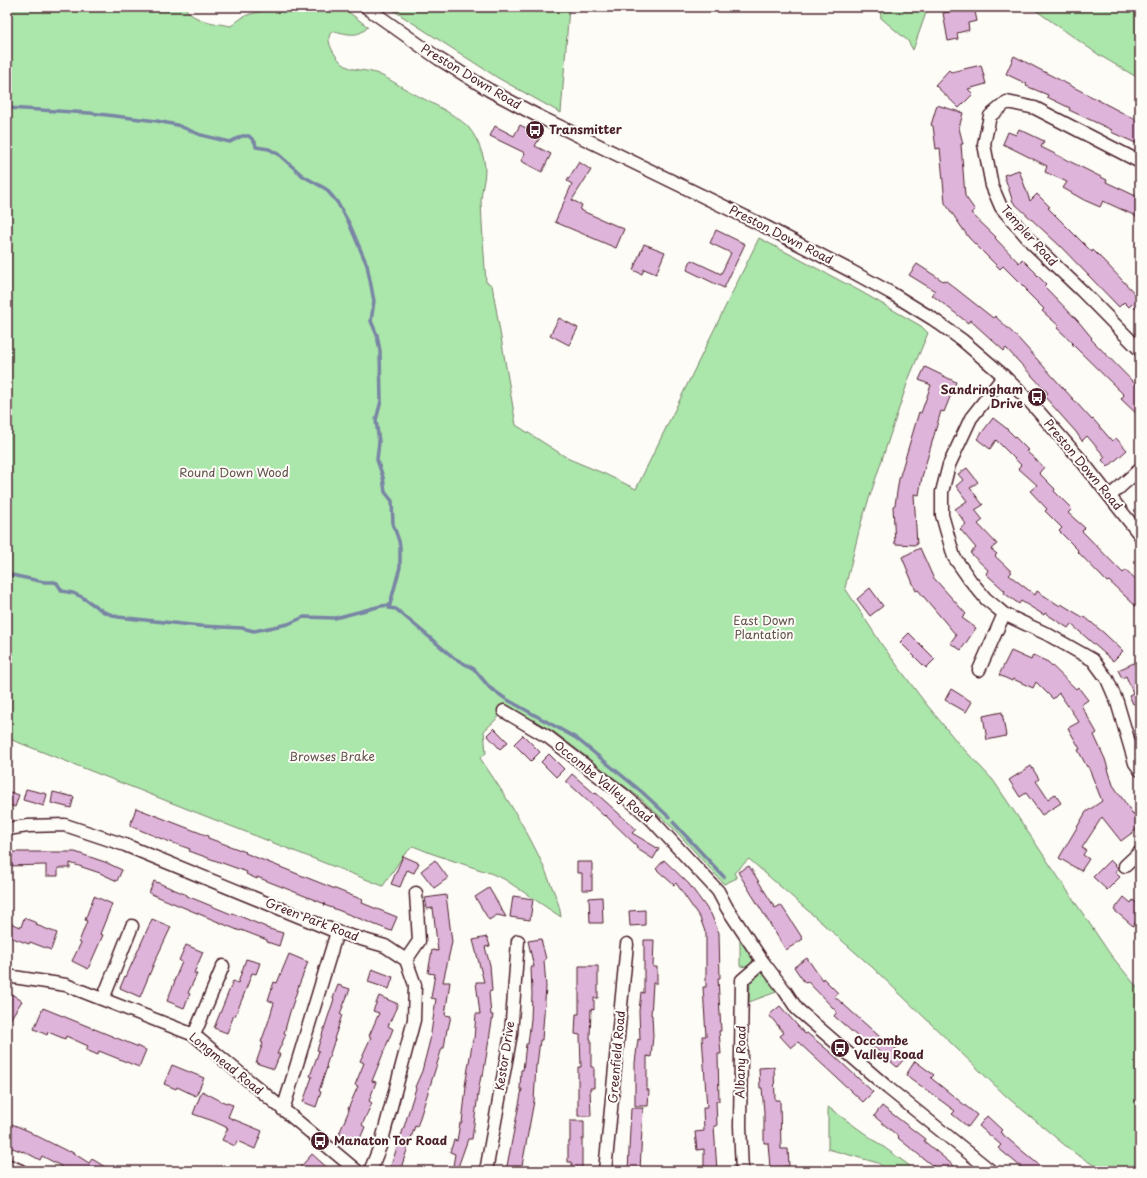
<svg xmlns="http://www.w3.org/2000/svg" width="1147" height="1178" font-family="'Playpen Sans',sans-serif">
  <style>
    .green { fill: #abe6ab; stroke: #7a826b }
    .lines { fill: none; stroke-linecap: round; stroke-linejoin: round }
    .stream { stroke: #7985a4; stroke-width: 3.5 }
    .building { fill: #dfb4da; stroke: #4a1f2b }
    .minor-casing { stroke: #4a1f2b; stroke-width: 15 }
    .minor { stroke: #fdfcf7; stroke-width: 12 }
    .labels { text-anchor: middle; stroke-width: 4; stroke-linejoin: round; paint-order: stroke }
    .street-label { font-size: 12px; fill: #4a1f2b; stroke: #fdfcf7 }
    .poi-label { font-size: 12px; font-weight: bold; fill: #4a1f2b; stroke: #fdfcf7; text-anchor: start }
    .park-label { font-size: 12px; fill: #62514b; stroke: #fdfcf7 }
  </style>
  <rect width="100%" height="100%" fill="#fdfcf7"/>
  <filter id="ink" filterUnits="userSpaceOnUse"><feTurbulence type="fractalNoise" baseFrequency=".025" numOctaves="2"/><feDisplacementMap in="SourceGraphic" scale="8" xChannelSelector="R" yChannelSelector="G"/><feConvolveMatrix kernelMatrix="1 2 1 2 8 2 1 2 1" color-interpolation-filters="sRGB"/></filter>
  <g filter="url(#ink)">
    <!-- green -->
    <path class="green" d="M7 7H185C192 22 217 23 231 26L243 17 250 14 283 7H342L368 27C357 39 346 33 333 31 322 38 336 58 343 64 353 72 367 69 378 74 388 78 398 85 407 90 423 99 458 115 469 128 478 139 485 157 485 170 485 181 481 191 481 201 482 228 484 255 486 282L492 285 516 425 569 459 605 474 636 489 759 238 858 290 921 326 928 333 909 378 861 523 845 588 882 645 923 700 958 743 993 780 1110 954 1140 991V1171H1103L1073 1152 1007 1097 872 967 749 859 734 873 737 878 724 884 676 831 640 798 553 731 507 709 484 731 486 753 480 758C507 798 535 841 552 887 556 897 560 906 561 917L504 879 490 873 433 854 413 846 403 856 383 886 7 738Z
      M388 7H569L561 113 498 78Z
      M880 7H928L913 50 908 41 881 18Z
      M1031 7H1140V79L1099 55Z
      M738 932 756 954 749 967 740 966V939Z
      M759 972C770 974 774 983 779 991L749 1002 750 980Z
      M828 1107 910 1166 915 1171H888L878 1163 828 1149Z"/>
    <g class="lines">
      <!-- stream -->
      <path class="stream" d="M7 108 90 113 157 121 177 125 201 135 230 142 242 136H249L255 142 256 147 269 149 278 154 303 176 326 189 337 202 349 223 367 265 374 301 371 321 377 335 380 351 381 401 376 420 379 442 377 460 383 477 385 492 392 501 393 524 399 541 400 547V567L389 608 396 609 454 658 474 669 490 688 506 699 576 738 642 792 669 817
        M7 574 44 582H54L57 583 62 591 73 593 82 597 104 612 118 617 200 626 242 628 254 631 288 624 304 617 335 618 381 606 390 605
        M673 822 724 877"/>
    </g>
    <!-- building -->
    <path class="building" d="M974 7 977 21 968 23 969 30 957 33 958 39 948 41 943 13Z
      M1014 56 1140 122V145L1111 132 1112 130 1069 110 1070 108 1047 97 1048 95 1026 86 1027 84 1006 74Z
      M981 65 986 84 968 89 973 94 959 108 935 85 949 70 951 72Z
      M937 105 963 113 959 128 963 144H961L965 196 975 210 971 213 996 237 995 238 1019 263 1022 259 1036 273V274L1046 284 1044 286 1078 321 1092 338 1091 339 1140 389V417L1121 399 1124 395 1072 344 1073 343 1057 328 1059 326 1042 311 1044 309 1026 291 1027 290 1003 266 1000 269 969 238 945 203 940 148 936 149 933 126 931 125Z
      M520 125 541 136 535 146 551 154 542 172 521 161 525 153 490 136 495 126 514 136Z
      M1019 129 1044 141 1041 147 1107 180 1106 182 1140 198V218L1103 201 1100 207 1084 200 1063 188 1067 182 1045 172 1047 166 1003 144 1008 132 1016 135Z
      M579 162 591 170 572 200 582 205 580 210 624 229 616 248 555 222 572 184 567 181Z
      M1019 170 1030 201 1037 194 1050 207 1048 208 1092 252 1093 250 1105 262 1140 299V312L1132 304 1129 307 1124 302 1119 307 1060 246 1013 202 1004 175Z
      M716 230 745 244 724 288 687 270 691 260 721 274 731 253 710 243Z
      M644 244 665 252 656 274 644 269 642 274 633 270Z
      M917 264 943 281 945 280 993 318 995 316 1017 337 1092 420 1093 419 1112 441 1116 438 1127 450 1108 467 1102 460 1105 457 1100 451 1087 436 1082 441 1076 432 1044 396 1048 393 1006 348 1004 351 970 320 968 323 932 295 935 291 909 275Z
      M559 318 578 328 569 345 550 335Z
      M925 367 956 382 944 412 941 411 922 477 919 495 914 494 917 545 895 544 893 506 895 505 899 479 919 412 921 413 931 385 919 380Z
      M993 418 1006 428 1028 450 1026 451 1044 467 1039 473 1055 489 1054 491 1072 509 1068 513 1085 528 1082 531 1123 573 1126 570 1140 583V610L1109 581 1107 582 1077 551 1078 550 1059 531 1062 528 1045 511 1047 509 1030 491 1037 485 1018 468 1021 465 996 440 990 449 977 439Z
      M967 468 978 482 970 488 983 505 975 510 983 520 978 524 997 544 991 549 997 554 995 556 1012 572 1009 575 1035 595 1037 591 1060 606 1061 604 1084 618 1085 617 1105 634 1123 651 1113 661 1071 624 1068 628 1045 613 1044 615 1021 601 1019 604 1004 593 1005 591 986 574 988 570 970 553 976 548 960 529 966 524 955 509 967 501 956 486 963 480 958 474Z
      M920 548 933 577 966 614 962 618 976 628 961 650 950 643 956 635 918 590 916 591 902 557Z
      M870 588 883 606 870 616 857 599Z
      M909 633 935 659 926 668 900 642Z
      M1011 651 1031 660 1033 655 1048 662 1076 689 1078 687 1088 700 1081 705 1097 733 1094 735 1105 759 1113 785 1133 814 1135 813 1140 819V827L1121 841 1102 817 1082 848 1086 850 1083 855 1089 859 1081 871 1059 858 1086 812 1102 801 1088 766 1087 767 1078 750 1080 749 1068 728 1079 722 1059 693 1053 699 1036 682 1033 688 1013 679 1012 681 999 675Z
      M1134 663 1140 676V709L1137 703 1133 704 1129 695 1133 693 1126 676 1122 678 1118 670Z
      M951 689 972 702 966 712 945 700Z
      M1002 712 1006 736 987 740 983 716Z
      M494 728 508 742 500 749 487 735Z
      M523 735 540 752 531 761 514 744Z
      M549 754 564 769 556 777 541 762Z
      M1031 766 1039 779 1036 781 1048 799 1055 794 1061 803 1042 815 1026 793 1020 797 1009 780Z
      M572 774 595 794 596 793 636 829 632 833 659 849 653 859 636 848 637 846 605 815 604 816 566 781Z
      M26 789 47 794 44 806 23 800Z
      M7 791 19 795 15 807 7 804Z
      M53 792 74 797 71 808 51 803Z
      M136 808 208 836V838L246 852 245 853 363 900 362 903 397 917 391 931 335 909 324 905 325 904 257 877V879L246 874 247 872 189 851 190 849 162 839 130 826Z
      M7 852H75L105 862 122 870 117 881 100 873 70 863V868H58V876H46V865L7 866Z
      M403 856 419 863 414 873 407 870 400 887 391 884Z
      M435 860 448 878 434 888 421 871Z
      M664 860 689 884 711 914 719 933 720 978H718L721 1031H719L721 1054H718L719 1101H716L717 1126H714L717 1171H704V1149L697 1150 695 1132 704 1131 703 1108H707L702 1036H706L703 987H706V934L700 918 676 883 674 885 656 869Z
      M1110 860 1118 868 1115 872 1120 877 1107 890 1093 877Z
      M577 862H592V890H582V873H577Z
      M749 866 775 908 781 905 803 939 786 950 738 872Z
      M154 881 187 895V896L231 914 232 913 266 927V928L283 933 279 946 267 942V940L241 930 240 931 149 893Z
      M489 888 506 917 497 915 489 920 475 897Z
      M446 895 452 942 443 982H450L445 1015 451 1016 448 1029H447L444 1048H442L417 1127 415 1126 400 1171H389L404 1127 416 1088 415 1087 422 1071 430 1040 436 999 431 998 435 974 428 973 432 950 438 951 433 908 427 909 425 898Z
      M94 896 112 904 100 934 103 935 88 969 72 961 81 943 79 942 87 921 85 920Z
      M513 896 533 899 530 920 510 917Z
      M602 897 603 923H590L589 898Z
      M1124 897 1131 903 1133 900 1140 906V928L1135 923 1133 926 1114 910Z
      M645 910V925L630 926 629 911Z
      M24 918 37 923 36 925 57 933 51 950 30 942 29 944 7 936V922L21 927Z
      M152 919 171 927 155 961 140 997 120 988 125 976 126 977Z
      M487 937 490 946 485 947 490 965 492 991 489 992 491 1015H493L492 1021 483 1076H481L479 1087 472 1139H468L458 1167 453 1166 455 1154 450 1152 454 1140 457 1141 460 1123H462L466 1087 465 1086 473 1039H474L476 1014H480L476 982H484L473 940Z
      M541 939 546 959 544 960 546 987 542 1040H540L537 1065H536L534 1101 521 1171H506L522 1089H520L521 1070H523L526 1044H528L531 1019 532 994 531 967H534L528 941Z
      M644 940H654L653 967H657V983H653L651 1015H652L653 1036 651 1057 647 1056V1090H649L648 1106H635V1063L638 1039 640 1040 639 1011 641 992 644 993Z
      M186 945 203 952 194 973 197 974 188 993 190 994 184 1008 167 1001 175 981H174L182 962 179 960Z
      M289 954 308 962 299 985 290 1012 284 1033 286 1034 277 1054H280L274 1069 256 1063 263 1043 261 1042 268 1023 274 1003 268 1000 274 982 277 983Z
      M807 958 822 980 823 978 838 993 834 996 889 1045 890 1044 906 1057 897 1067 875 1048 873 1050 850 1030 834 1016 837 1012 808 982 805 983 794 967Z
      M246 959 260 963 256 974 252 973 243 997 235 1016 234 1015 227 1033 214 1028 233 981 238 983Z
      M579 966H598V998H594V1010L591 1009 590 1039H591V1067H594V1088H590L591 1116H578V1067H581L580 1035 575 1034 576 1014H579Z
      M372 969 393 977 389 989 368 982Z
      M338 985 350 989 340 1014 342 1015 334 1039H335L326 1066 327 1067 319 1091 321 1092 316 1107 303 1102 312 1077 310 1076 319 1051 317 1050 334 999 333 998Z
      M7 991 22 1001 7 1024Z
      M379 996 398 1004 388 1026 393 1029 372 1081 376 1082 369 1101 372 1103 362 1125 365 1127 358 1143 339 1134 349 1110 348 1109 358 1086 355 1085 364 1063 360 1061 371 1037 369 1036 379 1013 373 1011Z
      M780 1006 805 1034 807 1033 830 1052 873 1092 863 1102 798 1042 791 1048 780 1036 784 1033 769 1015Z
      M43 1008 146 1050 139 1067 99 1051 98 1055 86 1050 88 1046 66 1036 65 1039 48 1032 47 1035 34 1029Z
      M915 1061 934 1075 931 1078 977 1115 968 1127 952 1114 955 1111 906 1075Z
      M172 1065 204 1078 196 1096 177 1087 176 1089 164 1084Z
      M774 1067 775 1100H780L781 1149H788L789 1166 770 1168 768 1143H764V1112L762 1088H760L759 1068Z
      M202 1091 221 1101 233 1105 228 1117 262 1131 255 1149 237 1141 235 1146 222 1140 228 1128 213 1121 193 1114Z
      M882 1106 925 1139 924 1141 960 1171H939L898 1138 899 1137 874 1116Z
      M631 1108H643L640 1171H628Z
      M987 1116 1002 1130 1000 1132 1046 1171H1026L998 1148 1001 1145 979 1126Z
      M570 1121H584V1139H582V1171H572V1162H568V1142H570Z
      M7 1122 31 1132V1133L69 1152 70 1151 89 1163 92 1159 112 1171H65L60 1168 61 1166 42 1156 40 1160 23 1151V1152L7 1146Z
      M312 1154 331 1171H297Z"/>
    <g class="lines">
      <defs>
        <path id="minor" d="M366 7 439 59 489 90 538 116 766 227 851 271 891 293 933 319 962 340 1004 376 1031 403 1081 460 1140 535
          M1140 162 1035 108 1007 102 990 116 984 144 992 186 1001 207 1032 243 1081 290 1140 350
          M1004 376 971 418 949 465 942 492V515L954 557 970 580 986 599 997 608 1004 614 1047 634 1093 660 1107 679 1117 702 1135 763 1140 770
          M1110 496 1140 469
          M979 670 1004 614
          M504 711 548 737 625 796 651 819 718 891 727 908 763 962 785 991 797 1009 888 1088 991 1171
          M7 829 28 826 65 825 125 845 337 932 385 946 406 960 415 985 414 1020 381 1144 370 1171
          M1125 866 1140 852
          M406 960 419 941 416 893
          M7 976 66 985 194 1035 357 1171
          M103 999 132 926
          M194 1035 223 966
          M283 1110 337 932
          M7 1165 21 1171
          M486 1171 511 1034 518 941
          M605 1171 627 944
          M742 1171 740 1126 742 980 763 962"/>
      </defs>
      <!-- minor casing -->
      <use href="#minor" class="minor-casing"/>
      <!-- minor -->
      <use href="#minor" class="minor"/>
    </g>
  </g>
  <!-- icons -->
  <defs>
    <symbol id="bus-disc" viewBox="-11 -11 22 22"><circle r="9.5" fill="#4a1f2b" stroke="#fdfcf7"/><path d="M-5-6H5V4H4V6H2V4H-2V6H-4V4H-5ZM-3.5-4V0h7V-4ZM-3.5 1.2v1.5H-2V1.2ZM2 1.2v1.5H3.5V1.2Z" fill="#fff"/></symbol>
  </defs>
  <g fill-rule="evenodd">
    <use href="#bus-disc" x="524" y="119" width="22" height="22"/>
    <use href="#bus-disc" x="1026" y="386" width="22" height="22"/>
    <use href="#bus-disc" x="829" y="1037" width="22" height="22"/>
    <use href="#bus-disc" x="309" y="1130" width="22" height="22"/>
  </g>
  <g class="labels">
    <!-- street labels -->
    <g class="street-label">
      <text transform="translate(471 77) rotate(31)" y="4">Preston Down Road</text>
      <text transform="translate(781 235) rotate(27)" y="4">Preston Down Road</text>
      <text transform="translate(1029 236) rotate(48)" y="4">Templer Road</text>
      <text transform="translate(1083 465) rotate(50)" y="4">Preston Down Road</text>
      <text transform="translate(603 782) rotate(39)" y="4">Occombe Valley Road</text>
      <text transform="translate(312 920) rotate(21)" y="4">Green Park Road</text>
      <text transform="translate(505 1056) rotate(-81)" y="4">Kestor Drive</text>
      <text transform="translate(617 1057) rotate(-85)" y="4">Greenfield Road</text>
      <text transform="translate(741 1062) rotate(-89)" y="4">Albany Road</text>
      <text transform="translate(226 1064) rotate(39)" y="4">Longmead Road</text>
    </g>
    <!-- poi labels -->
    <g class="poi-label">
      <text x="549" y="134">Transmitter</text>
      <text x="1023" y="394" text-anchor="end">Sandringham<tspan x="1023" dy="14">Drive</tspan></text>
      <text x="854" y="1045">Occombe<tspan x="854" dy="14">Valley Road</tspan></text>
      <text x="334" y="1145">Manaton Tor Road</text>
    </g>
    <!-- park labels -->
    <g class="park-label">
      <text x="234" y="477">Round Down Wood</text>
      <text x="764" y="625">East Down<tspan x="764" dy="14">Plantation</tspan></text>
      <text x="332" y="761">Browses Brake</text>
    </g>
  </g>
  <!-- margin -->
  <rect width="1147" height="1178" fill="none" stroke="#fdfcf7" stroke-width="24"/>
  <rect x="12" y="12" width="1123" height="1154" fill="none" stroke="#4a1f2b" stroke-width="1.5" filter="url(#ink)"/>
</svg>
